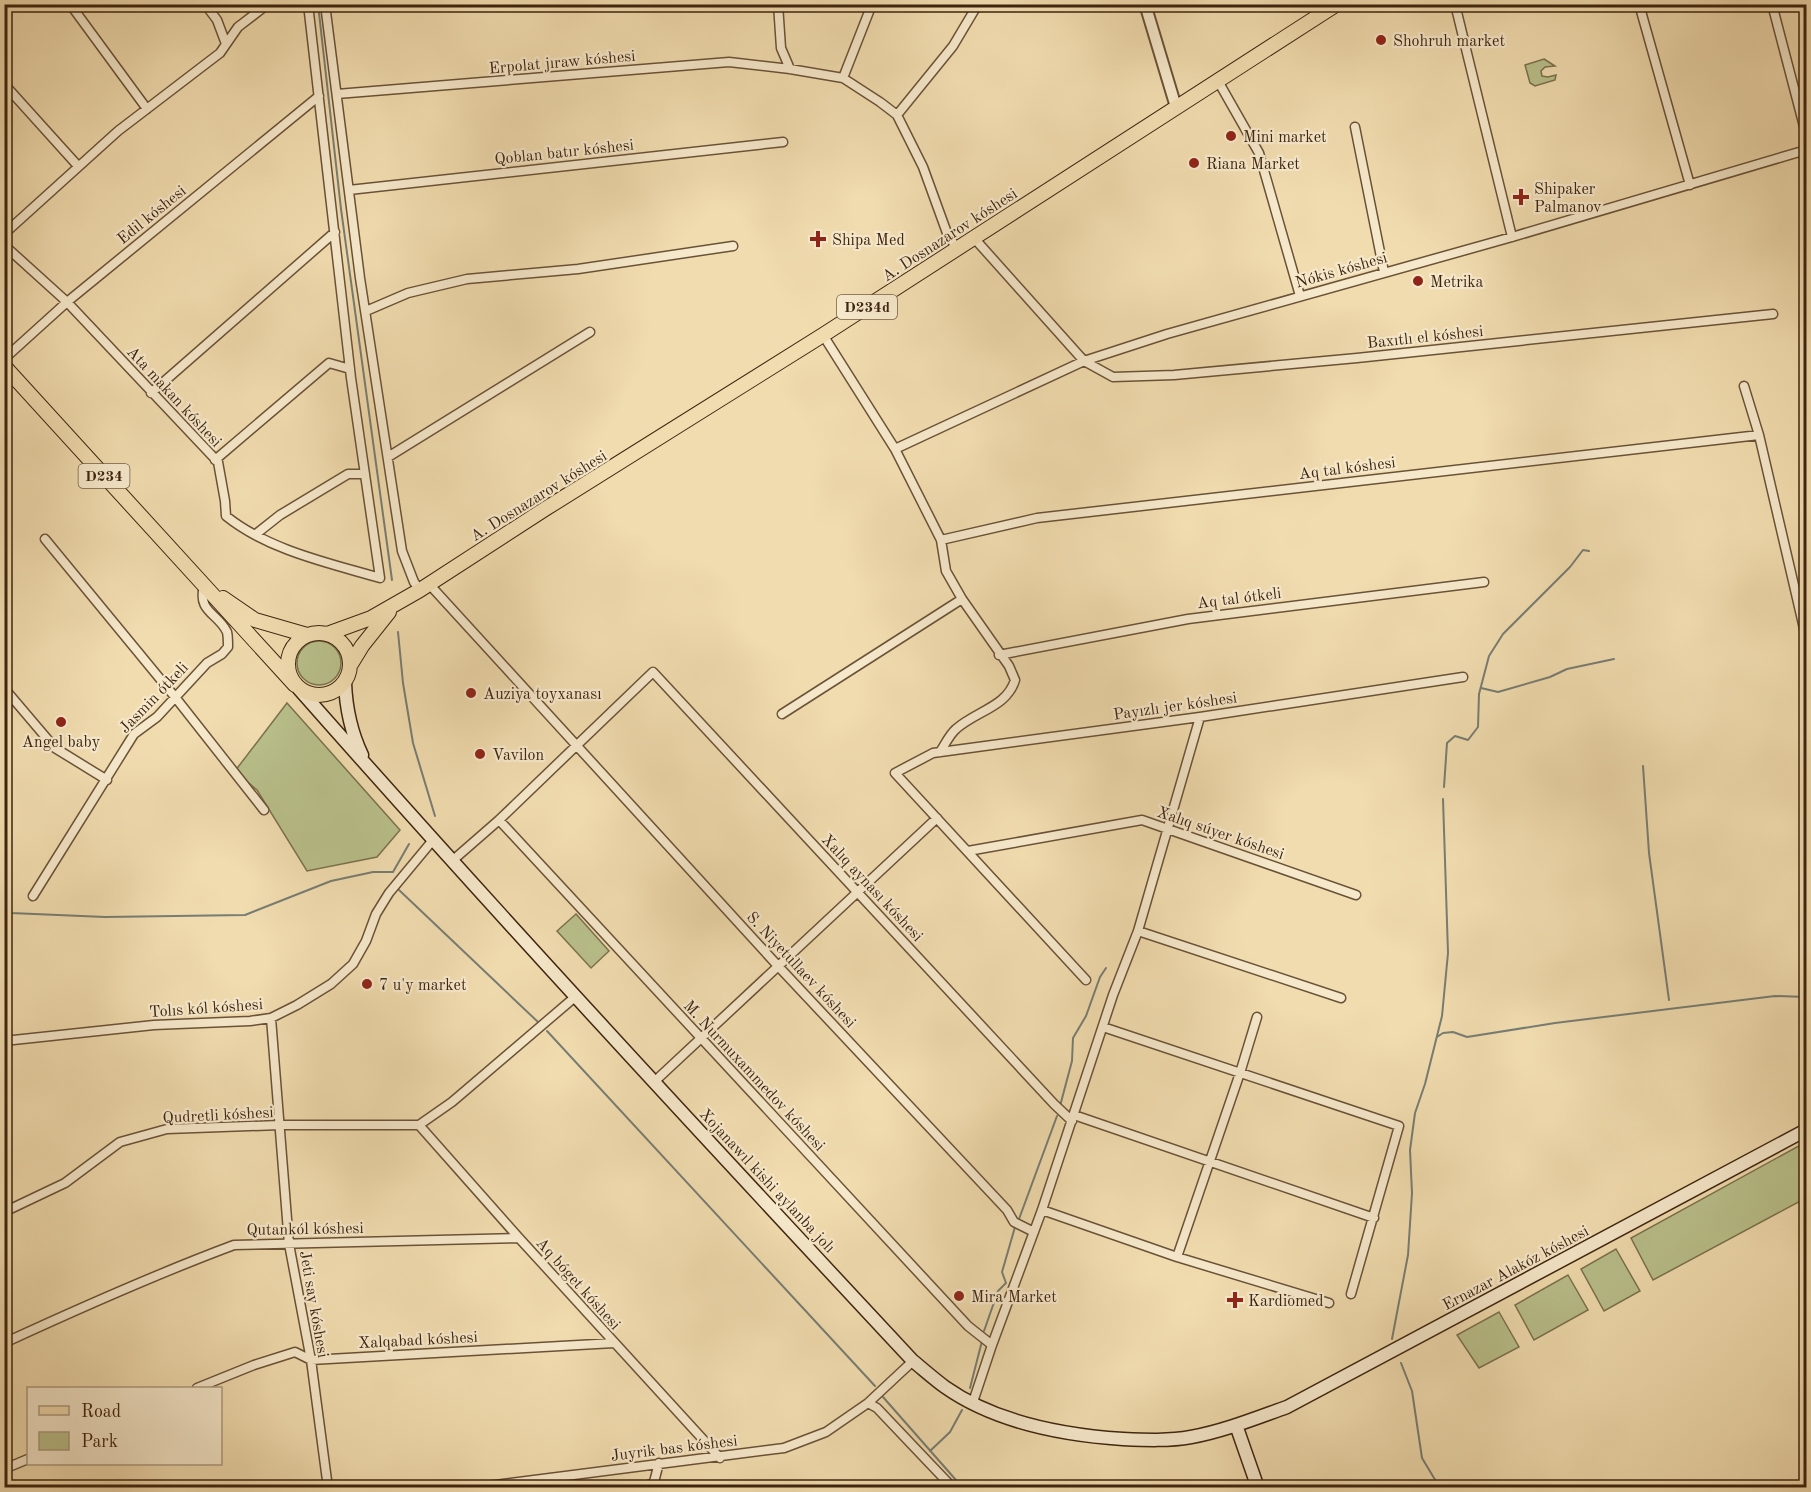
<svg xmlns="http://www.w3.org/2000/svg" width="1811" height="1492" font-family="'Old Standard TT',serif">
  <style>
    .green { fill: #b9c08b; stroke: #7b724d; stroke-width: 1.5 }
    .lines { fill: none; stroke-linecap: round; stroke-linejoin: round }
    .stream { stroke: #777d73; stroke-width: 2 }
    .minor-casing { stroke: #6a5237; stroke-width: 11 }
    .tertiary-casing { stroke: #6a5237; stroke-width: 14 }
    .secondary-casing { stroke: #3d240f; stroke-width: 15 }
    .primary-casing { stroke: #3d240f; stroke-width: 16 }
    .minor { stroke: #f6e8cb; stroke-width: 8 }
    .tertiary { stroke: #f6e8cb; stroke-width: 10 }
    .secondary { stroke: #f6e8cb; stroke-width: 12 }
    .primary { stroke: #f1dcaf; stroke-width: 14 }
    .poi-dot { fill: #8f2418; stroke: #f6e8cb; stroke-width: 2 }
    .labels { text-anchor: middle; stroke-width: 4.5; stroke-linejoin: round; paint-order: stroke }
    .shield { fill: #f6e8cb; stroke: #745f47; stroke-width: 1.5 }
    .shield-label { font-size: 15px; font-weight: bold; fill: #3d240f }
    .poi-label { font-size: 16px; fill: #3d240f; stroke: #f6e8cb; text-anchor: start }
    .street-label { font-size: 16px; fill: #3d240f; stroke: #f6e8cb }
  </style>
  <rect width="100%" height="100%" fill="#f1dcaf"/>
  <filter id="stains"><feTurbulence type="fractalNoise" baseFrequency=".00333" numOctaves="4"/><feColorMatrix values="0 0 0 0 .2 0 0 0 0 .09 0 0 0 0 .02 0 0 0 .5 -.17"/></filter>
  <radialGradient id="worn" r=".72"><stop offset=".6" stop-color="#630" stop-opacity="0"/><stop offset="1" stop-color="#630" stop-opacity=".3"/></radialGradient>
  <!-- green -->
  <path class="green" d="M1544 59 1555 66 1545 67 1541 71 1542 76 1548 77 1556 75 1555 80 1535 86 1530 83 1525 65Z
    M297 663a22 22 0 1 1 44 0a22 22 0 1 1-44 0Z
    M287 703 400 830 377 857 307 871 257 790 235 771Z
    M576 914 609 951 591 968 557 931Z
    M1806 1142V1198L1653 1280 1631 1238Z
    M1616 1249 1640 1291 1604 1311 1581 1269Z
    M1568 1275 1588 1310 1534 1340 1515 1305Z
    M1499 1312 1519 1347 1479 1368 1457 1335Z"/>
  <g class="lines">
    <!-- stream -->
    <path class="stream" d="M318 4 341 209 392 580
      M398 632 403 683 413 743 435 816
      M1481 688 1498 692 1550 677 1567 669 1614 659
      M1643 766 1649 853 1669 1000
      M1444 787 1447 743 1455 736 1468 740 1478 727 1479 694 1489 656 1503 634 1570 567 1583 550 1589 551
      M399 890 538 1022
      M4 911 11 913 105 917 245 915 331 881 373 872H393L409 844
      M547 1031 875 1386
      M1437 1037 1443 1033 1453 1032 1467 1037 1555 1023 1775 996 1806 997
      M1060 1106 1072 1061 1073 1038 1086 1016 1100 977 1106 968
      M1019 1219 1057 1116
      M984 1331 998 1291 1006 1283 1002 1272 1015 1227
      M1392 1339 1408 1255 1412 1193 1410 1150 1415 1113 1425 1084 1442 1016 1448 953 1443 799
      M1401 1363 1412 1391 1422 1458 1440 1488
      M970 1388 982 1341
      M883 1397 963 1488
      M930 1451 950 1432 962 1410"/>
    <defs>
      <path id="minor" d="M70 4 147 109
        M205 4 217 20 226 44
        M325 4 360 278 402 551 414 582 420 590
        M778 4 781 48 790 69
        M1455 4 1512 237
        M1639 4 1690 185
        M1772 4 1806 134
        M843 78 872 4
        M1218 81 1259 153 1300 296
        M4 84 78 166
        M337 94 729 62 790 69 843 78 880 102 897 115 923 167 947 233 957 249
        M897 115 953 46 978 4
        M1355 127 1384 272
        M349 190 783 142
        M4 234 118 131 220 53 238 27 268 4
        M974 238 1084 361 1113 377 1174 375 1357 358 1773 314
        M4 245 67 302 218 462 225 501 226 516C268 550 329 563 380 578L351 378 308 4
        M366 311 408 293 467 279 578 269 733 246
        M823 335 895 449 941 540 946 571 962 599 1009 666 1015 680C1007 707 976 711 956 729 949 735 945 745 940 752
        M4 359 67 302 319 96
        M1744 386 1759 435 1806 637
        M151 393 335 232
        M895 449 1084 361 1167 334 1512 237 1806 150
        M388 457 590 332
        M215 460 329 363 350 369
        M256 534 280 515 348 474H365
        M45 539 175 697 264 810
        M941 540 1037 518 1759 435
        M429 584 778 966 1007 1210 1014 1222 1034 1232
        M999 655 1188 619 1484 582
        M4 688 55 748 107 780
        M782 714 962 599
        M499 820 968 1326 992 1345
        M968 851 1142 820 1356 895
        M452 861 499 820 653 672 1054 1104 1072 1121
        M33 896 134 734 157 717 207 663 222 654 228 647C228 643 228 636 227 632 218 613 197 612 204 586
        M1138 931 1341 998
        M1086 980 895 773 933 753 1200 717 1463 677
        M271 1018 289 1244 311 1360 328 1488
        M1103 1027 1399 1126 1351 1294
        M4 1041 154 1025 250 1021 271 1018 297 1005 331 984 353 964 366 941 376 914 389 893 433 840
        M654 1082 937 818
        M1074 1115 1374 1218
        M419 1125 519 1238 720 1458
        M419 1125 452 1102 575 997
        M1042 1210 1177 1257 1329 1303
        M4 1212 65 1183 120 1142 167 1129 280 1125H419
        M1177 1257 1240 1073 1257 1017
        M4 1343C80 1308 156 1274 234 1245L519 1238
        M197 1388 254 1365 295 1352 311 1360 614 1343
        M973 1402 992 1345 1042 1210 1113 995 1138 931 1200 717
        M868 1403 877 1408 953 1488
        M4 1469 28 1459
        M472 1488 784 1448 826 1432 868 1403 913 1361
        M644 1488 654 1482 659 1463"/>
      <path id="tertiary" d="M1145 4 1176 107"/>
      <path id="secondary" d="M345 683C346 708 351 732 362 755
        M299 689C500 917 706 1139 913 1361 924 1370 934 1379 945 1387 996 1423 1062 1435 1123 1439 1146 1440 1169 1441 1191 1437 1224 1431 1256 1418 1287 1407L1806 1130
        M1236 1425 1258 1488"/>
      <path id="primary" d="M4 366 295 685
        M223 598 255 620 307 635
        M288 664a31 31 0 1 1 62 0a31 31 0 1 1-62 0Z
        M327 634 371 618 420 590 545 509 823 335 1337 4
        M351 664 362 646 389 612"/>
    </defs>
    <!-- minor casing -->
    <use href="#minor" class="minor-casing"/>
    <!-- tertiary casing -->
    <use href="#tertiary" class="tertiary-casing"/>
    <!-- secondary casing -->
    <use href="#secondary" class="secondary-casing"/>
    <!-- primary casing -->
    <use href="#primary" class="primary-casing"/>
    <!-- minor -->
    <use href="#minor" class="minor"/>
    <!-- tertiary -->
    <use href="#tertiary" class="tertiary"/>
    <!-- secondary -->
    <use href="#secondary" class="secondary"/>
    <!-- primary -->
    <use href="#primary" class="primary"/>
  </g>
  <!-- markers -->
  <g class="poi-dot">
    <circle cx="1381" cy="40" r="6"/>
    <circle cx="1231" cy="136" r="6"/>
    <circle cx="1194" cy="163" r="6"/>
    <path d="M1518 188h6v6h6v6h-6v6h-6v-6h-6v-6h6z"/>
    <path d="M815 230h6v6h6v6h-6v6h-6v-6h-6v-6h6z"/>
    <circle cx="1418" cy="281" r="6"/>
    <circle cx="471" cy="693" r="6"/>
    <circle cx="61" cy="722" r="6"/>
    <circle cx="480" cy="754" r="6"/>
    <circle cx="367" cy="984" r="6"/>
    <circle cx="959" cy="1296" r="6"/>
    <path d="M1232 1291h6v6h6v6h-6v6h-6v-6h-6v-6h6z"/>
  </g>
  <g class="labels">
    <!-- shield labels -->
    <g class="shield">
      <rect x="837" y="295" width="60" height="24" rx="4.5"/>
      <rect x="78.5" y="464" width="51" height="24" rx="4.5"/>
    </g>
    <g class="shield-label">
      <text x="867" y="312">D234d</text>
      <text x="104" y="481">D234</text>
    </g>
    <!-- poi labels -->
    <g class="poi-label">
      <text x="1393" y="46">Shohruh market</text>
      <text x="1243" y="142">Mini market</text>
      <text x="1206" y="169">Riana Market</text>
      <text x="1534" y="194">Shipaker<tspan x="1534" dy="18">Palmanov</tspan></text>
      <text x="832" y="245">Shipa Med</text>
      <text x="1430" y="287">Metrika</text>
      <text x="483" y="699">Auziya toyxanası</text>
      <text x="61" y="747" text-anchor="middle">Angel baby</text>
      <text x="492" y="760">Vavilon</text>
      <text x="379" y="990">7 u'y market</text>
      <text x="971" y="1302">Mira Market</text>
      <text x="1248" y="1306">Kardiomed</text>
    </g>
    <!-- street labels -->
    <g class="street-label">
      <text transform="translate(562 61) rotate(-5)" y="6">Erpolat jıraw kóshesi</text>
      <text transform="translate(564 151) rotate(-6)" y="6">Qoblan batır kóshesi</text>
      <text transform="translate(151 214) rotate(-39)" y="6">Edil kóshesi</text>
      <text transform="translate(949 234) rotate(-33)" y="6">A. Dosnazarov kóshesi</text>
      <text transform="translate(1341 269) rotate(-16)" y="6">Nókis kóshesi</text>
      <text transform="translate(1425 336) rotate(-6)" y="6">Baxıtlı el kóshesi</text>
      <text transform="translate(175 396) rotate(47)" y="6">Ata makan kóshesi</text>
      <text transform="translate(1347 467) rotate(-7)" y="6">Aq tal kóshesi</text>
      <text transform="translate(538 495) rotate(-32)" y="6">A. Dosnazarov kóshesi</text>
      <text transform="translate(1239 597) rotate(-7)" y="6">Aq tal ótkeli</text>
      <text transform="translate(153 697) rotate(-46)" y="6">Jasmin ótkeli</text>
      <text transform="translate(1175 705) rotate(-8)" y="6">Payızlı jer kóshesi</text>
      <text transform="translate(1221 832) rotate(19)" y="6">Xalıq súyer kóshesi</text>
      <text transform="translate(873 887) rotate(47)" y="6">Xalıq aynası kóshesi</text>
      <text transform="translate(802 969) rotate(47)" y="6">S. Niyetullaev kóshesi</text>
      <text transform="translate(206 1007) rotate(-4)" y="6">Tolıs kól kóshesi</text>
      <text transform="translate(755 1075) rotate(47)" y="6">M. Nurmuxammedov kóshesi</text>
      <text transform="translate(218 1114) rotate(-3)" y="6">Qudretli kóshesi</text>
      <text transform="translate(768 1180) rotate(47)" y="6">Xojanawıl kishi aylanba jolı</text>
      <text transform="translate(305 1228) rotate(-1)" y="6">Qutankól kóshesi</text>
      <text transform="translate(1515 1267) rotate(-28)" y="6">Ernazar Alakóz kóshesi</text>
      <text transform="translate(579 1283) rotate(48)" y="6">Aq bóget kóshesi</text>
      <text transform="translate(315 1304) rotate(80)" y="6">Jeti say kóshesi</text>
      <text transform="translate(418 1339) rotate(-3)" y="6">Xalqabad kóshesi</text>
      <text transform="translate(674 1447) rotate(-7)" y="6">Juyrik bas kóshesi</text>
    </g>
  </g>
  <!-- margin -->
  <rect width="1811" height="1492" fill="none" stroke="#f1dcaf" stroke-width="24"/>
  <rect x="6" y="6" width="1799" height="1480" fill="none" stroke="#3d240f" stroke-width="3"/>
  <rect x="12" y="12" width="1787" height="1468" fill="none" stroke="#3d240f" stroke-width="1.5"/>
  <!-- legend -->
  <rect x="27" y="1387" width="195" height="78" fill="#f6e8cb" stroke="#ac9a80" stroke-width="1.5"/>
  <rect x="39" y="1406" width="30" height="9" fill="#f1dcaf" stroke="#ac9a80" stroke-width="1.5"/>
  <text x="81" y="1417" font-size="18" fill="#3d240f">Road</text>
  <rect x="39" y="1432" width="30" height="18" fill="#b9c08b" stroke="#ac9a80" stroke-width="1.5"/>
  <text x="81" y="1447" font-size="18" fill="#3d240f">Park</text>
  <rect width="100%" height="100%" filter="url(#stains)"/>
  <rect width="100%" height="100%" fill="url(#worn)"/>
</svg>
